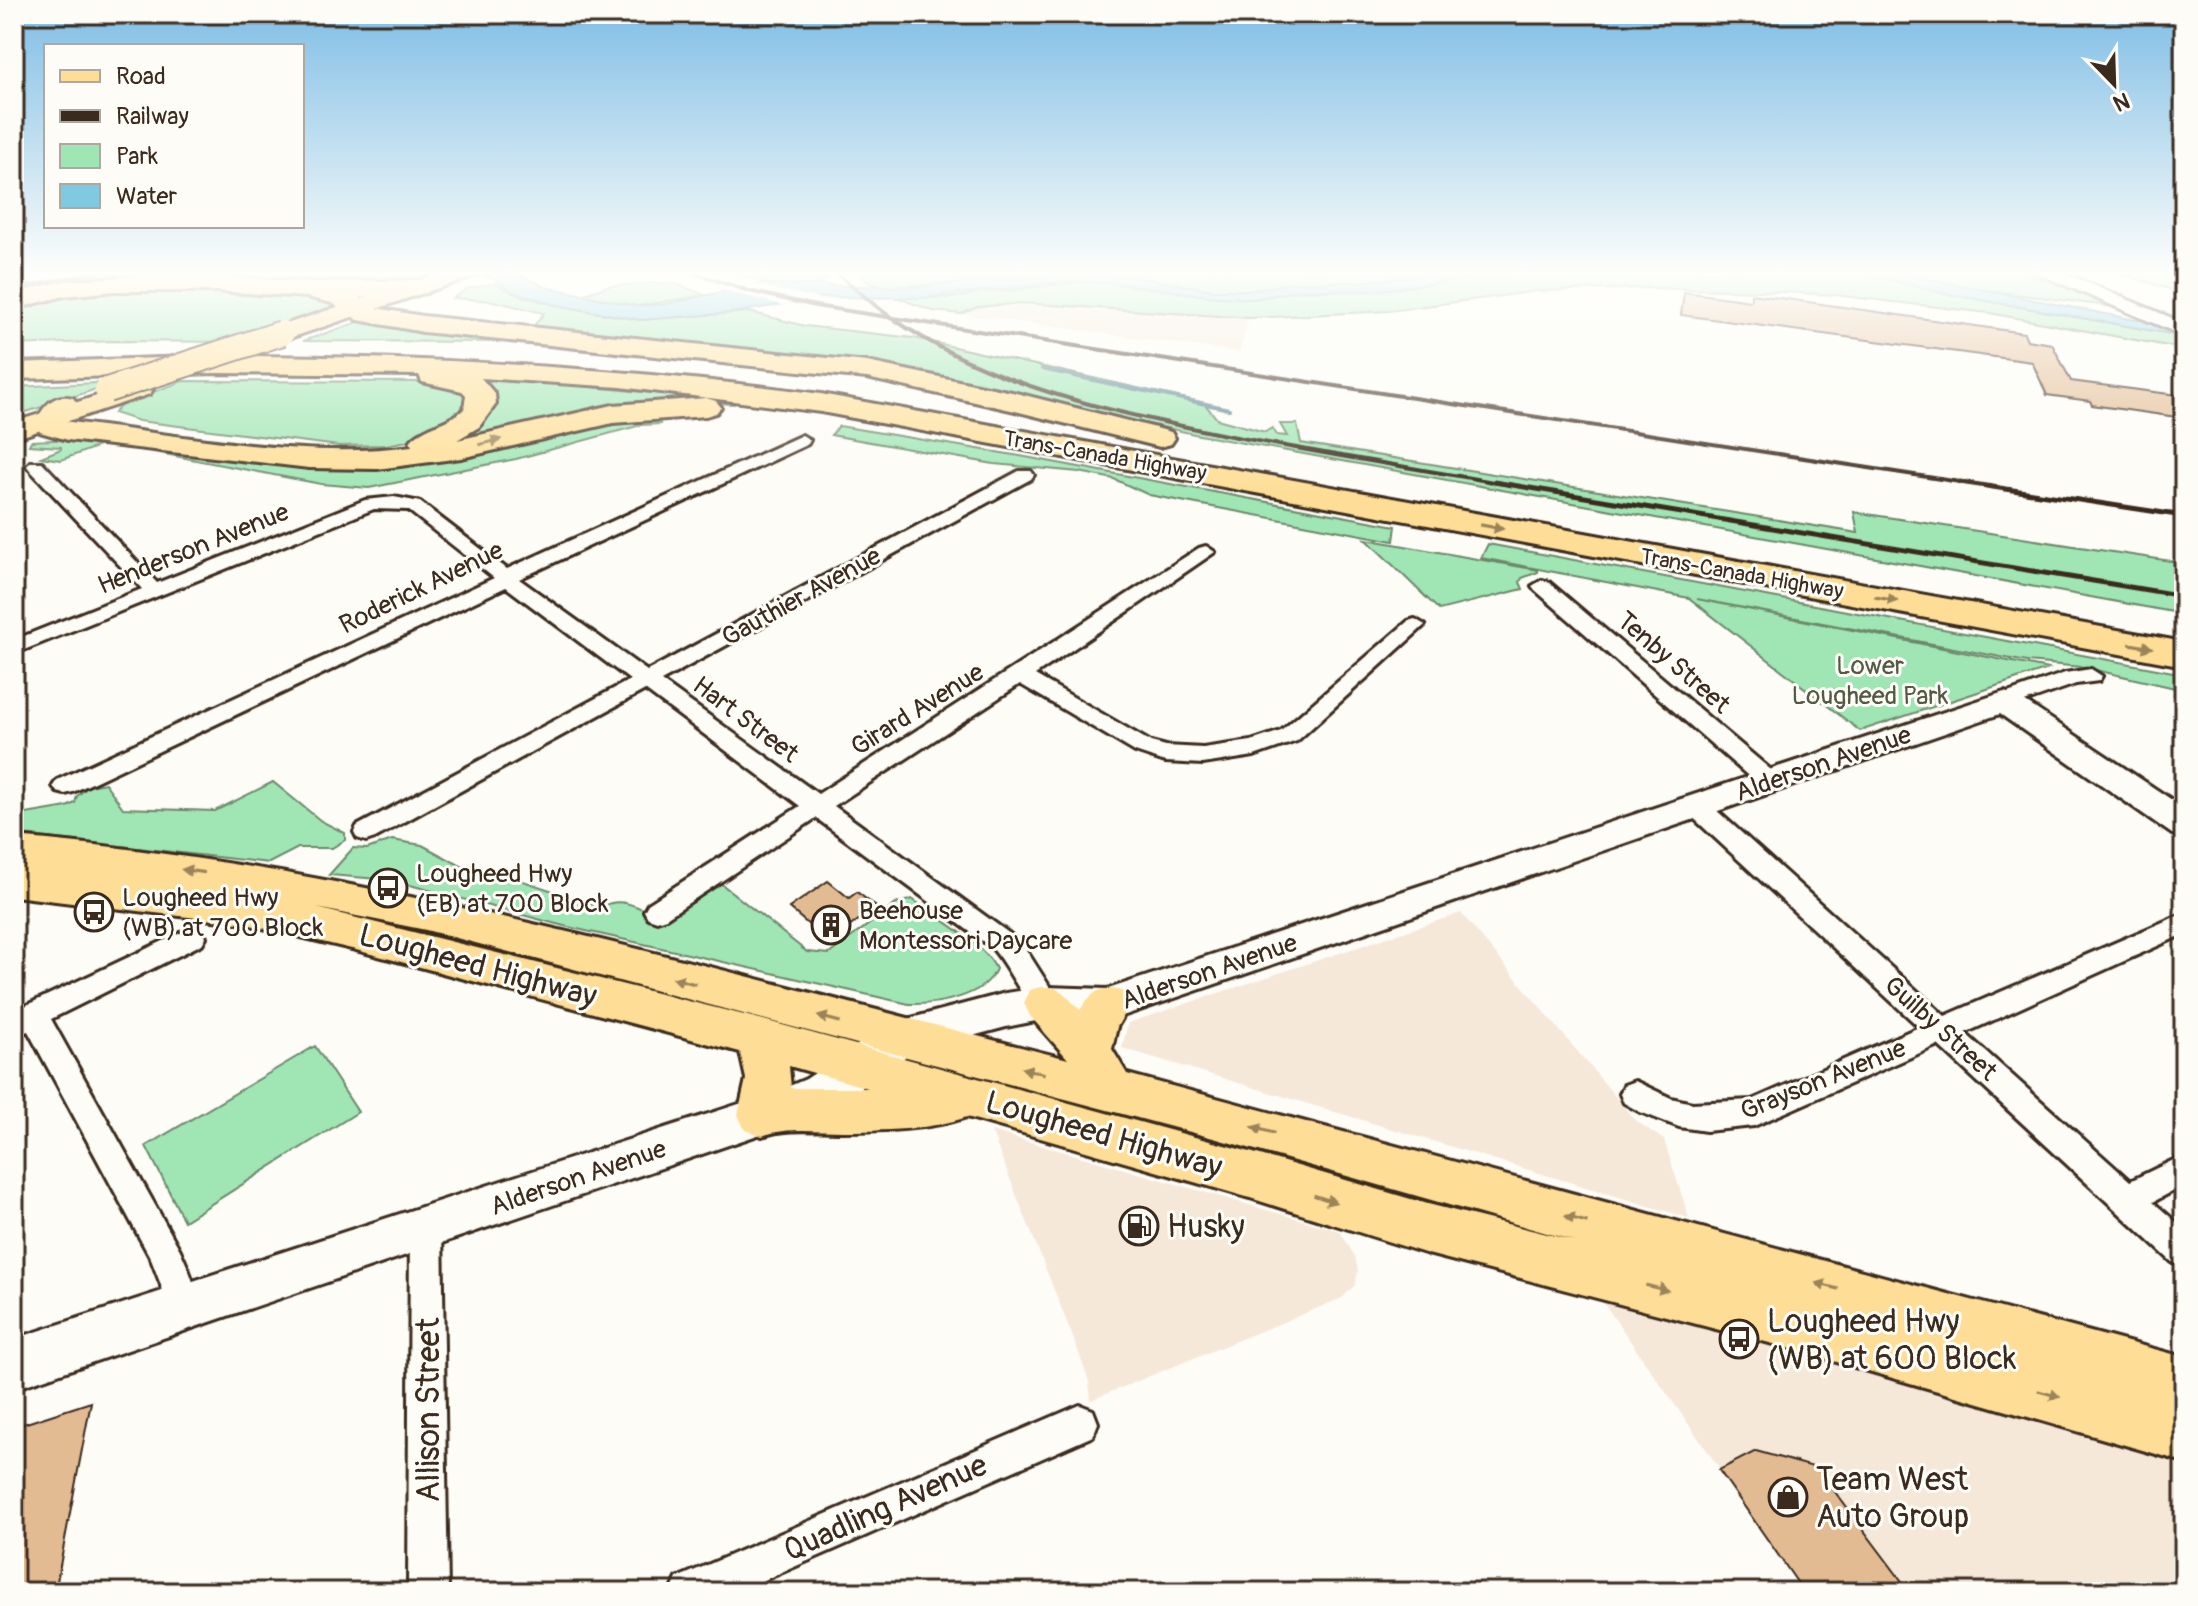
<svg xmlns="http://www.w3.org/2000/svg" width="2198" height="1606" font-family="Pangolin,sans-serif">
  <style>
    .built { fill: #f5e8d9 }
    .green { fill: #9fe6b4; stroke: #6d8869; stroke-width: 2 }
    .water { fill: #80cae1; stroke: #648a93; stroke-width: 2 }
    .pier { fill: #fdfcf7 }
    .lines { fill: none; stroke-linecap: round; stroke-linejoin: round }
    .stream { stroke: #648a93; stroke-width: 4 }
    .building { fill: #e3bb93; stroke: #3b2a1e; stroke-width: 2 }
    .street-casing { stroke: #3b2a1e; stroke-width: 6 }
    .secondary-casing { stroke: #3b2a1e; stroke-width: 6 }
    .primary-casing { stroke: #3b2a1e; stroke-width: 6 }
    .highway-casing { stroke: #3b2a1e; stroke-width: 6 }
    .street { fill: #fdfcf7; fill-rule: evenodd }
    .secondary { fill: #fdfcf7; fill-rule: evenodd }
    .primary { fill: #fede96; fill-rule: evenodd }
    .highway { fill: #fede96; fill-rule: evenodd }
    .rail-far1 { stroke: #3b2a1e; stroke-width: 4 }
    .rail { stroke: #3b2a1e; stroke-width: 5 }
    .primary-bridge-casing { stroke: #3b2a1e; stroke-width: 28; stroke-linecap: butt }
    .primary-bridge { stroke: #fede96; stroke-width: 24 }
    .oneway { fill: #9c845a }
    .labels { text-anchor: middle; stroke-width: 6; stroke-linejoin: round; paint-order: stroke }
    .far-street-label { font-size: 22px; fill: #3b2a1e; stroke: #fdfcf7 }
    .street-label { font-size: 26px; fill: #3b2a1e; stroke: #fdfcf7 }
    .park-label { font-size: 26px; fill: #545944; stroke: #fdfcf7 }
    .poi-label { font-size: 26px; fill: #3b2a1e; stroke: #fdfcf7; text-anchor: start }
    .near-street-label { font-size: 32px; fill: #3b2a1e; stroke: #fdfcf7 }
    .near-poi-label { font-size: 32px; fill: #3b2a1e; stroke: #fdfcf7; text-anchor: start }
  </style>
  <rect width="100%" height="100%" fill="#fdfcf7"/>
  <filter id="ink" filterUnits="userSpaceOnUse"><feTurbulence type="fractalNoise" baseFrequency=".0125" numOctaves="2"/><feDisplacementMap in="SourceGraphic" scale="16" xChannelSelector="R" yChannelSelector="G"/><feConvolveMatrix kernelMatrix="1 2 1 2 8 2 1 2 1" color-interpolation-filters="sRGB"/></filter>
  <g filter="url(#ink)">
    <!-- built -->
    <path class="built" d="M1022 303 1147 312 1249 318 1239 352 961 314 978 307Z
      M1461 913 1636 1121 1664 1140 1689 1218 1122 1048 1128 1023Z
      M991 1131 1340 1231 1355 1257 1358 1271 1355 1285 1342 1298 1091 1400 1089 1382 1076 1345Z
      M1596 1292 2184 1452V1592H1806Z"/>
    <!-- green -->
    <path class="green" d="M112 271H454L402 287 119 277 14 298V289Z
      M728 271H807L829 279C797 297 760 281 728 271Z
      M855 271H1462L1361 282 1290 283 1253 290H1213L1129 276 885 287 869 283Z
      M1527 271H1853L1943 293 2171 334 2184 339V349L1989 313 1834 295 1763 291 1646 288 1538 291 1388 311 1249 318 1022 303 978 307 961 314 933 311 890 295C916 297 944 300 969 295 977 293 990 289 1004 291L1089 281 1254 299 1300 290 1375 291Z
      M1890 271H2030L2032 277 2059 283 2115 307 1938 284Z
      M2113 271H2184V294Z
      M118 283 327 298 340 303 319 317 239 342 115 341 14 345V307Z
      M495 283 513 293 555 305 639 320 750 312 805 326 914 338 1204 403 1217 419 1265 432 1272 428 1277 435 1287 436 1280 424H1297L1301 443 1858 533 1854 512 2184 563V614L1199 435 933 377 531 330 544 313 493 301 453 298 467 289Z
      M657 283 676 284 705 295 637 306 582 295 608 286Z
      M364 320 506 339 503 342 303 341Z
      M435 372 736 401 734 404 705 403 435 447 466 430 472 378Z
      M183 381 437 382 454 386 470 395 471 408 423 438 386 445 339 446 139 421 114 413 123 403Z
      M118 382 14 416V387Z
      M659 414 660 424 641 425 516 459 369 488 321 484 107 443 61 460 41 457 61 449V447L29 445 31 441 75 439 301 465 505 444Z
      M839 426 1020 456 1396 526 1394 541 1149 495 1114 479 1079 472 994 464 831 435Z
      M1366 539 1538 570V572L1522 578 1520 582 1523 589 1439 610Z
      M1488 544 2184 674V690L2082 667 2027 662 1697 599 2048 669 1860 731 1689 598 1481 558Z
      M273 782 321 821 345 833V840L332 848H298L269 863 14 834V816L67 807 75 803 77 796 89 786 105 783 123 808 215 811Z
      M392 840 422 845 465 868 499 873 601 907C626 893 642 914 668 917L719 882 807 952 829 954 896 904 912 899C935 916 985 944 996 969 985 997 936 1005 909 1004L564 926 391 880 329 875 353 848 367 849Z
      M315 1046 358 1112 184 1221 146 1146Z"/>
    <!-- water -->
    <path class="water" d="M470 271H512L545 287 637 306 667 304 759 284 914 287 1086 273 1129 276 1213 290H1253L1290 283 1361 282 1462 271H1527L1375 291 1300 290 1254 299 1208 296 1115 283 1064 282 922 298 827 297 730 313 641 320 556 305 514 292 494 279Z
      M1853 271H1888L2136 320 2178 317 2184 313V331L2171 334 1943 293Z"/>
    <!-- pier -->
    <path class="pier" d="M747 282 793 293 827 300 790 307 718 289Z"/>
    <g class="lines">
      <!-- stream -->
      <path class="stream" d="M1042 369 1229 409"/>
    </g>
    <!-- building -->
    <path class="building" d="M1684 292 1751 301V294L2024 333 2027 340 2052 344 2071 381 2184 396V418L2092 405 2090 401 2047 395 2032 362 1681 315Z
      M828 881 849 898 857 892 876 907 829 942 789 908Z
      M91 1402 55 1592H14V1427Z
      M1756 1451 1817 1468 1910 1592H1804L1719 1470Z"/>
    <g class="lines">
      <defs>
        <path id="street" d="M802 435 810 440 808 444 519 579 647 671 1019 471H1031L1034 475 1031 479 661 681 818 794 1199 548 1206 546 1215 552 1035 675 1151 742 1166 746 1203 748 1251 741 1281 731 1408 621 1415 619 1425 625 1297 741 1254 756 1203 764 1165 762 1135 752 1020 684 834 806 1010 934 1023 945 1060 1003 1056 1011C1050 1013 1043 1016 1037 1012 1025 1003 1006 963 992 948L816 818 666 918 657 921 648 918 644 911 648 904 800 806 645 690 375 838 366 841 357 838 354 832 357 826 630 680 506 587 73 792 65 794 57 792 53 786 57 780 494 578 408 510 374 509 14 654V640L142 589 30 470 27 466 30 462H42L157 583 365 500 394 497 420 502 507 569Z
          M1542 580 1549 582 1777 775 1781 781 1777 787H1761L1535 590 1532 586Z
          M2091 669 2102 676 2099 681 2076 684 2004 709 1996 707 1993 702 1996 697 2065 673Z
          M1696 797 1705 800 1945 1016 2184 913V934L1965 1033 2130 1181 2184 1155V1185L2153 1202 2184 1229V1267L2172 1262 1938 1045 1754 1126 1706 1131 1679 1127 1640 1112 1624 1103 1620 1094 1624 1085 1635 1081 1671 1098 1692 1103 1752 1100 1919 1027 1687 812 1684 806 1687 800Z
          M193 927 202 930 206 937 202 944 51 1019 180 1250C190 1273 202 1295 192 1320L180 1325 168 1320 163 1308 161 1285 151 1259 28 1031 14 1036V1011Z
          M426 1212 437 1217 442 1228 448 1592H408L410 1228 415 1217Z
          M1080 1405 1093 1410 1098 1423 1093 1436 737 1592H671L677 1578Z"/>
        <path id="secondary" d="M2032 271H2059L2184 323V336Z
          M2004 692 2015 695 2184 808V837L2172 834 2000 714 1108 1021 1046 1019 1006 1027 912 1052 836 1105 796 1122 14 1389V1339L773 1093 806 1079 886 1026 900 1021 1006 993 1046 987 1108 989Z"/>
        <path id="primary" d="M447 271H480L477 275 290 338H274L270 333 274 328Z
          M141 382 150 384 153 389 150 394 14 439V422Z
          M14 837C373 867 720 972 1068 1059L1030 1016 1024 1003 1030 990C1057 981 1062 991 1080 1010 1093 991 1101 984 1124 992L1130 1005 1117 1027 1112 1049 1127 1074 2184 1357V1462L1785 1347 1428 1254 1250 1198 967 1117C930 1130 882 1131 842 1131 815 1131 787 1127 762 1136L745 1130 738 1115 746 1079 740 1052 356 950 246 924 14 896ZM317 908 426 930 1217 1139 1575 1241 1428 1204 1250 1152 760 1019ZM789 1066 868 1088H791Z"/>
        <path id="highway" d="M165 274 316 282 418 280 427 283 431 288 427 293 360 298 375 308 423 316 867 362 1012 392 1160 429 1171 432 1175 438 1171 444 1160 447 1011 410 867 378 423 332 358 320 332 303 307 297 215 291H115L64 296 14 309V293L64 281Z
          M217 356C420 356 620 367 821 394L2184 642V666L821 412 620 387 481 378 495 394 496 404 479 427 457 440 613 405 706 398 716 401 721 407 716 413 706 416 613 423 461 458 377 469 309 468 68 440 40 432 35 421C46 405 53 393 73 398L78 404 66 421 71 422C180 435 303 460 412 446L410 442C419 428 450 423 464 409L466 395 462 391 422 382 419 375 217 373 14 379V363Z"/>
      </defs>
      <!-- street casing -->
      <use href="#street" class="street-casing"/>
      <!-- secondary casing -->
      <use href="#secondary" class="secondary-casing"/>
      <!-- primary casing -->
      <use href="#primary" class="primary-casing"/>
      <!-- highway casing -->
      <use href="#highway" class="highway-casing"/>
      <!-- street -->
      <use href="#street" class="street"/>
      <!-- secondary -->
      <use href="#secondary" class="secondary"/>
      <!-- primary -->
      <use href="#primary" class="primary"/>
      <!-- highway -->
      <use href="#highway" class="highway"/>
      <!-- rail-far1 -->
      <path class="rail-far1" d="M688 271 749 291 816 306 1973 484
        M834 271C854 287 874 306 895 320 991 386 1114 413 1226 435 1319 453 1413 468 1506 484
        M14 289 103 271"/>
      <!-- rail -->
      <path class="rail" d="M1494 482 2184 596
        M1960 482 2184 516"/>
      <defs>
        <path id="primary-bridge" d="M107 390 282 333"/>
      </defs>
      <!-- primary-bridge casing -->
      <use href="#primary-bridge" class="primary-bridge-casing"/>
      <!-- primary-bridge -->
      <use href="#primary-bridge" class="primary-bridge"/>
    </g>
    <!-- one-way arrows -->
    <defs><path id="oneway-solid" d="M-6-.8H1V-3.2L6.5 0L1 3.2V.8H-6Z" transform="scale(2)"/></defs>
    <g class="oneway">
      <use href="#oneway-solid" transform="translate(490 442) rotate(-14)"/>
      <use href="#oneway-solid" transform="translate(1492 527) rotate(10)"/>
      <use href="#oneway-solid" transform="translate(1886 599) rotate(10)"/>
      <use href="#oneway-solid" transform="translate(2141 646) rotate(10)"/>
      <use href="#oneway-solid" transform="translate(193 871) rotate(-172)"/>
      <use href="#oneway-solid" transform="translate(684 981) rotate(-165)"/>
      <use href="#oneway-solid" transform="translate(829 1019) rotate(-165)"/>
      <use href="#oneway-solid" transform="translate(1033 1071) rotate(-166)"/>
      <use href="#oneway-solid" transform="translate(1263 1130) rotate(-164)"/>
      <use href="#oneway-solid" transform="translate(1325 1199) rotate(18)"/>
      <use href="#oneway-solid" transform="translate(1576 1219) rotate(-164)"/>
      <use href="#oneway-solid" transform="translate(1827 1286) rotate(-165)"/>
      <use href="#oneway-solid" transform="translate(1657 1288) rotate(14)"/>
      <use href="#oneway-solid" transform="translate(2049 1394) rotate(16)"/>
    </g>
  </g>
  <!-- sky -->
  <linearGradient id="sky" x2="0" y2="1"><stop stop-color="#7ebde5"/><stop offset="0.55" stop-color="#fefefb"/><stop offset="1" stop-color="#fefefb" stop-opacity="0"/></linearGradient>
  <rect width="2198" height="496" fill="url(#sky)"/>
  <!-- icons -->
  <defs>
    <symbol id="bus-ring" viewBox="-11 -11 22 22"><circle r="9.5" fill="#fdfcf7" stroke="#3b2a1e" stroke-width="1.5"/><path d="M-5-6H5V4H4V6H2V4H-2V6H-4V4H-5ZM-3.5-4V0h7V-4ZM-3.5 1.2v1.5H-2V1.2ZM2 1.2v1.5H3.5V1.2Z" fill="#3b2a1e"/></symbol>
    <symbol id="building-ring" viewBox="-11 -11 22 22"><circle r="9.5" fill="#fdfcf7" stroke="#3b2a1e" stroke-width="1.5"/><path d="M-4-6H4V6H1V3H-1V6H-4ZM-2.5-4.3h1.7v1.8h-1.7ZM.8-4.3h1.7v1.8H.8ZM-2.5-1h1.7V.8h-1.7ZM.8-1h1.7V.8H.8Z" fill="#3b2a1e"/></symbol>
    <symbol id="fuel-ring" viewBox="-11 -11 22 22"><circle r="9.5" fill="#fdfcf7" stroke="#3b2a1e" stroke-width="1.5"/><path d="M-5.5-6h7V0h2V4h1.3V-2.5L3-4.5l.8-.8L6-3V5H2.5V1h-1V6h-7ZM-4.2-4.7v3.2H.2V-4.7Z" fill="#3b2a1e"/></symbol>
    <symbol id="shop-ring" viewBox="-11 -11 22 22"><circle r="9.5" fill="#fdfcf7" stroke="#3b2a1e" stroke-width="1.5"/><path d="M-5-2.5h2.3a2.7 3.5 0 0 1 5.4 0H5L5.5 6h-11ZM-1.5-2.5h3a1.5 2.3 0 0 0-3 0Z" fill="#3b2a1e"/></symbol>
  </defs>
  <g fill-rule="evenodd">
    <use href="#bus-ring" x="366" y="866" width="44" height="44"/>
    <use href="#bus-ring" x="72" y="890" width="44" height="44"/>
    <use href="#building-ring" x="809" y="903" width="44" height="44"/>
    <use href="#fuel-ring" x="1117" y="1204" width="44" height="44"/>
    <use href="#bus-ring" x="1717" y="1317" width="44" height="44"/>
    <use href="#shop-ring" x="1766" y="1475" width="44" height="44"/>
  </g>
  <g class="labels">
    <!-- far-street labels -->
    <g class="far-street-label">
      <text transform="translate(1105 455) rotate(10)" y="8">Trans-Canada Highway</text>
      <text transform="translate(1742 573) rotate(10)" y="8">Trans-Canada Highway</text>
    </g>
    <!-- street labels -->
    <g class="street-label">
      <text transform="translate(193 548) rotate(-22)" y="9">Henderson Avenue</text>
      <text transform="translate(421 587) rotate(-26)" y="9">Roderick Avenue</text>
      <text transform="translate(801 596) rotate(-29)" y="9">Gauthier Avenue</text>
      <text transform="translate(1674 662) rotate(41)" y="9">Tenby Street</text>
      <text transform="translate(917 709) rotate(-32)" y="9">Girard Avenue</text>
      <text transform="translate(746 719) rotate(37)" y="9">Hart Street</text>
      <text transform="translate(1823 763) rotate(-19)" y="9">Alderson Avenue</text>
      <text transform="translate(1209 971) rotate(-19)" y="9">Alderson Avenue</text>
      <text transform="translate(1941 1028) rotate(42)" y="9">Guilby Street</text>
      <text transform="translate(1823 1079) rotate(-22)" y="9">Grayson Avenue</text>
      <text transform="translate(578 1177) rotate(-19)" y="9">Alderson Avenue</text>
    </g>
    <!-- park labels -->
    <g class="park-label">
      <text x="1870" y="674">Lower<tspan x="1870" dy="30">Lougheed Park</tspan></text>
    </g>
    <!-- poi labels -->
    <g class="poi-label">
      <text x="416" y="882">Lougheed Hwy<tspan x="416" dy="30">(EB) at 700 Block</tspan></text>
      <text x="122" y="906">Lougheed Hwy<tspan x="122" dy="30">(WB) at 700 Block</tspan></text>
      <text x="859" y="919">Beehouse<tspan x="859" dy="30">Montessori Daycare</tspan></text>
    </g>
    <!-- near-street labels -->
    <g class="near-street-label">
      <text transform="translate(478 965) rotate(15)" y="11">Lougheed Highway</text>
      <text transform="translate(1104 1134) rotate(16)" y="11">Lougheed Highway</text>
      <text transform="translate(428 1410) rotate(-90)" y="11">Allison Street</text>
      <text transform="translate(885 1507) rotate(-24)" y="11">Quadling Avenue</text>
    </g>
    <!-- near-poi labels -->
    <g class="near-poi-label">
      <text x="1167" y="1237">Husky</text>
      <text x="1767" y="1332">Lougheed Hwy<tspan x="1767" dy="37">(WB) at 600 Block</tspan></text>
      <text x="1816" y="1490">Team West<tspan x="1816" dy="37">Auto Group</tspan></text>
    </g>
  </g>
  <!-- margin -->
  <rect width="2198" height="1606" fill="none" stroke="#fdfcf7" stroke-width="48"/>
  <rect x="24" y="24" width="2150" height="1558" fill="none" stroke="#3b2a1e" stroke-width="3" filter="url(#ink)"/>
  <!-- legend -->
  <rect x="44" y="44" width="260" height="184" fill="#fdfcf7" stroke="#afa8a0" stroke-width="2"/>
  <rect x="60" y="70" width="40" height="12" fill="#fede96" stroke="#afa8a0" stroke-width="2"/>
  <text x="116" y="84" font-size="24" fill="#3b2a1e">Road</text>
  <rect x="60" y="110" width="40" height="12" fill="#3b2a1e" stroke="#afa8a0" stroke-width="2"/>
  <text x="116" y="124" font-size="24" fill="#3b2a1e">Railway</text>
  <rect x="60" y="144" width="40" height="24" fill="#9fe6b4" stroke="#afa8a0" stroke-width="2"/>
  <text x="116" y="164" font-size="24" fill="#3b2a1e">Park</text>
  <rect x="60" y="184" width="40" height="24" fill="#80cae1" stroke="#afa8a0" stroke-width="2"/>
  <text x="116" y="204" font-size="24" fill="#3b2a1e">Water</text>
  <!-- north arrow -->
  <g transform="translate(2114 84) rotate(157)" stroke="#fdfcf7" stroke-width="6" paint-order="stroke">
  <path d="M0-6L14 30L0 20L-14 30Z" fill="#3b2a1e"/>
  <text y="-12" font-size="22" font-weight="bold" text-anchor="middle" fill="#3b2a1e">N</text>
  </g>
</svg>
